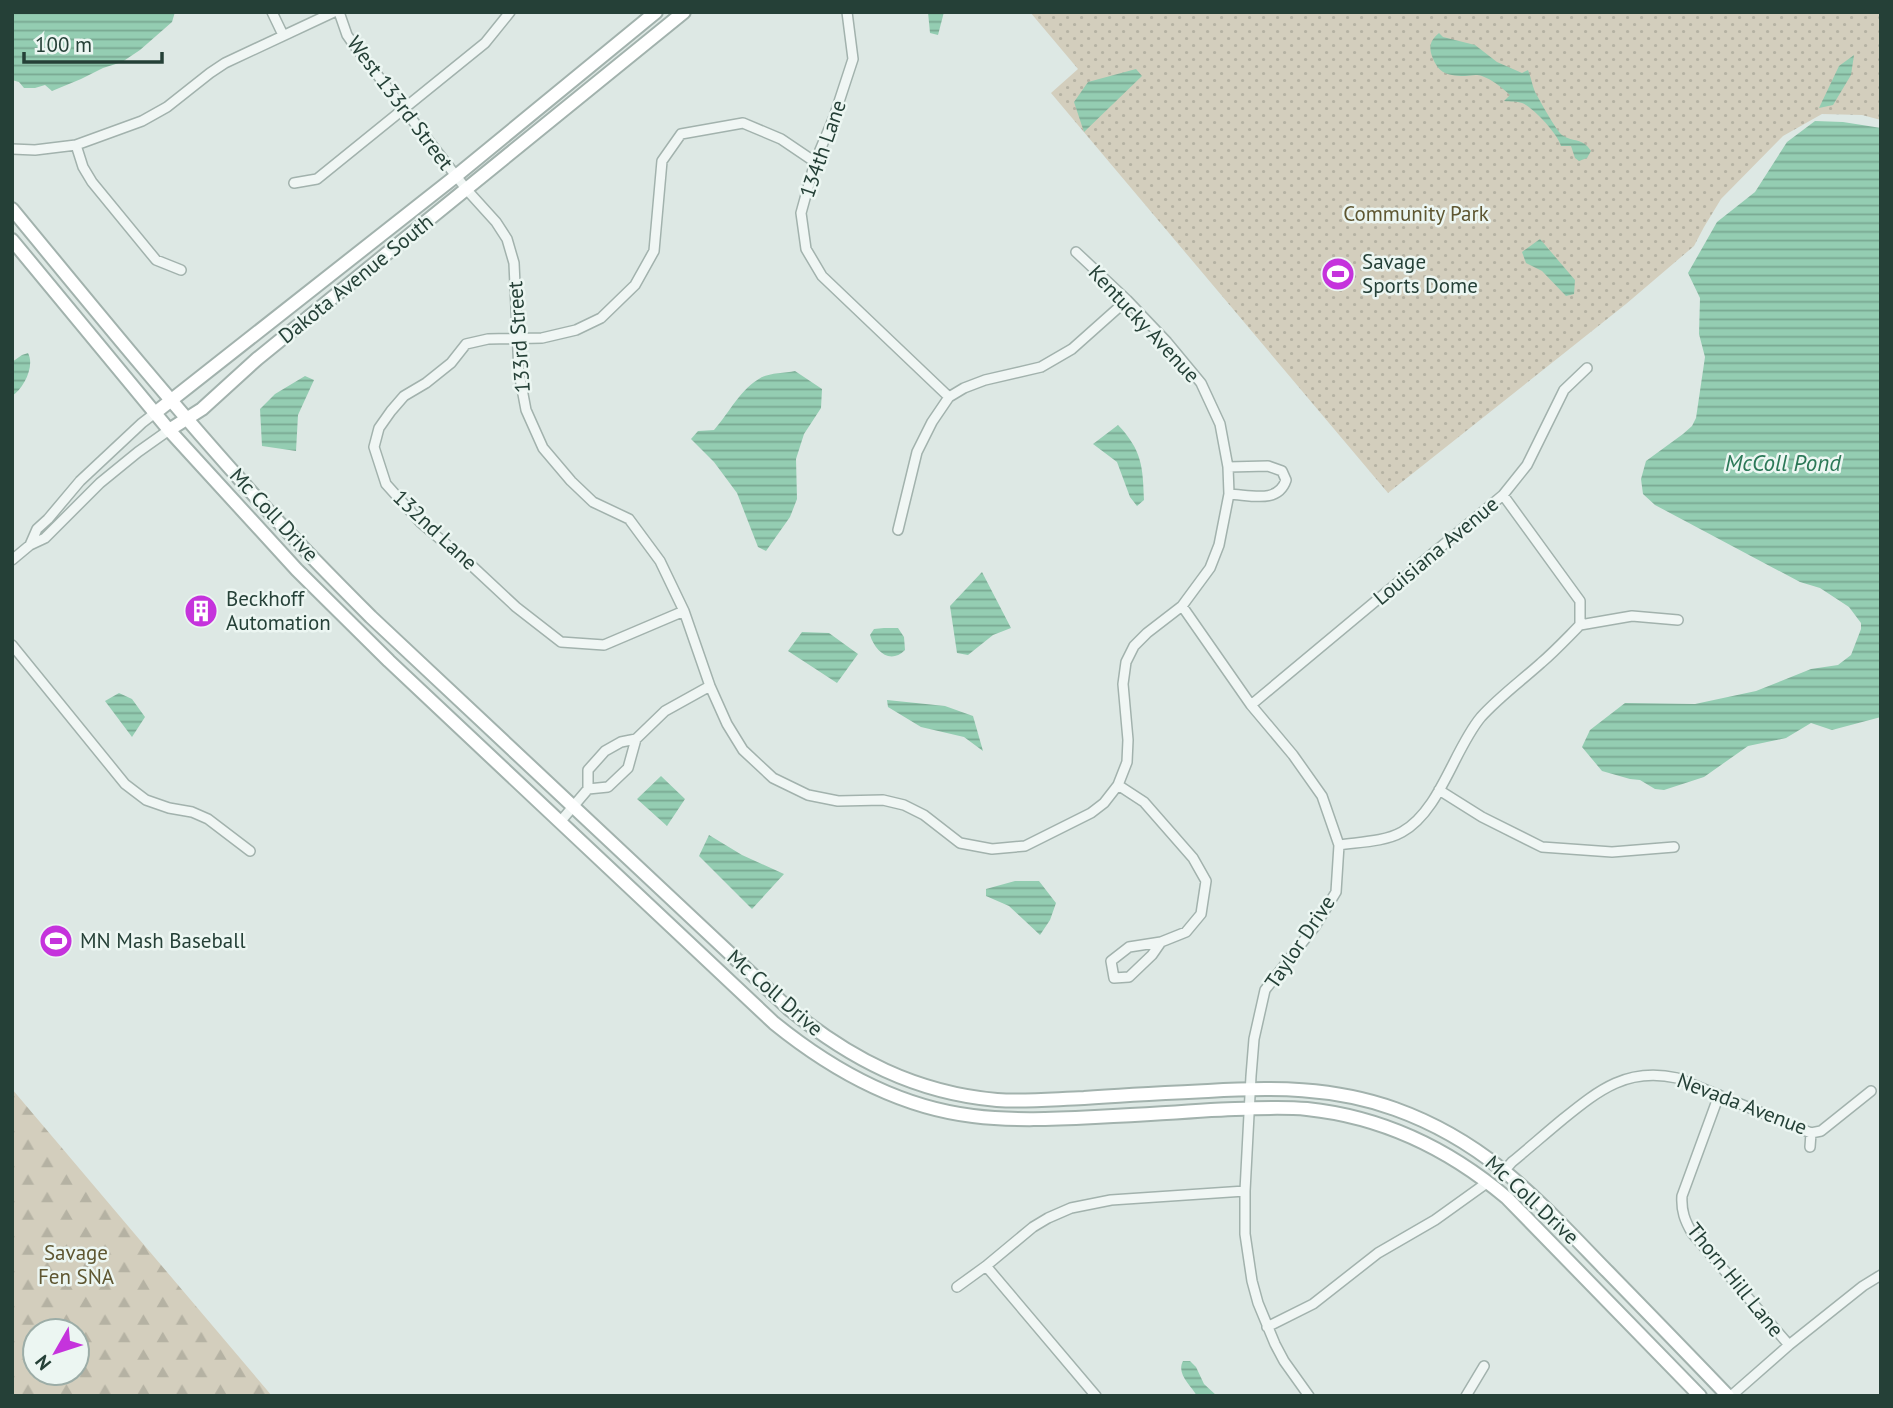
<svg xmlns="http://www.w3.org/2000/svg" width="1893" height="1408" font-family="'PT Sans',sans-serif">
  <style>
    .forest { fill: url(#forest-firs); fill-rule: evenodd }
    .park { fill: url(#park-dots) }
    .water { fill: url(#water-rules) }
    .lines { fill: none; stroke-linecap: round; stroke-linejoin: round }
    .minor-casing { stroke: #a2b2ad; stroke-width: 12 }
    .secondary-casing { stroke: #a2b2ad; stroke-width: 16 }
    .minor { stroke: #f0f6f4; stroke-width: 9 }
    .secondary { stroke: #fff; stroke-width: 12 }
    .labels { text-anchor: middle; stroke-width: 5; stroke-linejoin: round; paint-order: stroke }
    .street-label { font-size: 21px; fill: #254037; stroke: #ecf6f2 }
    .park-label { font-size: 21px; fill: #5e5631; stroke: #ecf6f2 }
    .poi-label { font-size: 21px; fill: #254037; stroke: #ecf6f2; text-anchor: start }
    .water-label { font-size: 23px; font-style: italic; fill: #2b7857; stroke: #ecf6f2 }
  </style>
  <defs>
    <pattern id="forest-firs" width="22" height="20" patternUnits="userSpaceOnUse" patternTransform="scale(1.75)"><rect width="22" height="20" fill="#d3cebd"/><path d="M5 1l3.5 6h-7zM16 11l3.5 6h-7z" fill="#b5b2a3"/></pattern>
    <pattern id="park-dots" width="8" height="8" patternUnits="userSpaceOnUse" patternTransform="scale(1.75)"><rect width="8" height="8" fill="#d3cebd"/><path d="M2 2h.1M6 6h.1" fill="none" stroke="#b5b2a3" stroke-width="1.8" stroke-linecap="round"/></pattern>
    <pattern id="water-rules" width="6" height="5" patternUnits="userSpaceOnUse" patternTransform="scale(1.75)"><rect width="6" height="5" fill="#94cdb2"/><path d="M0 2.5h6" fill="none" stroke="#79a892"/></pattern>
  </defs>
  <rect width="100%" height="100%" fill="#dde8e4"/>
  <!-- forest -->
  <path class="forest" d="M12 1089 272 1396H12ZM35 1331H77V1373H35Z"/>
  <!-- park -->
  <path class="park" d="M1030 12H1881V120L1862 115 1822 114 1783 136 1721 199 1704 227 1694 246 1626 304 1388 493 1051 93 1078 69Z"/>
  <!-- water -->
  <path class="water" d="M12 12H175L172 22 140 50 122 62 103 68 81 79 52 91 45 85 35 88H24L19 82 12 80Z
    M928 12H944L938 35 930 33Z
    M1439 33 1443 37 1475 45 1497 62 1522 73 1528 70C1531 77 1532 85 1535 92 1539 99 1557 132 1562 135 1574 143 1582 137 1591 151L1587 158 1579 161 1575 158 1571 146H1561C1558 134 1533 107 1522 103 1517 101 1510 102 1504 101L1510 95C1501 87 1493 80 1482 76 1475 74 1471 76 1465 76 1445 76 1437 72 1431 53 1429 44 1432 39 1439 33Z
    M1854 55 1851 75 1833 105 1819 108 1839 66Z
    M1136 69 1142 76 1084 132 1074 102 1088 82Z
    M1815 121 1843 122 1881 128V717L1832 730 1811 723 1786 738 1748 746 1704 777 1664 790 1655 789 1640 780 1630 779 1602 771 1582 747 1590 730 1625 703 1695 704 1756 691 1811 669 1838 665 1851 655 1861 629V623L1849 607 1820 588 1800 582 1655 505 1643 494 1641 479 1646 461 1683 434 1692 426 1696 418 1705 357 1699 334 1700 298 1688 273 1717 222 1755 192 1787 142Z
    M1540 239 1575 280 1574 294 1566 296 1542 271 1526 263 1522 252Z
    M28 353C35 366 24 388 12 396V362L22 355Z
    M795 371 822 389 821 408 804 434 796 459 797 499 790 517 766 551 758 547 737 493 714 462 691 439 698 431 714 430C730 412 740 389 762 377 771 373 785 373 795 371Z
    M305 376 314 380 298 415 296 451 262 446 260 409 275 394Z
    M1118 425C1142 450 1143 467 1144 500L1137 506 1130 497 1117 462 1093 444Z
    M982 572 1011 628 993 635 968 655 957 653 950 606Z
    M884 628H898L904 637 905 650C890 665 875 651 870 635L874 629Z
    M802 632 829 633 858 654 837 683 788 651Z
    M119 693 132 699 145 717 132 737 105 701Z
    M887 700 945 706 973 716 983 751 964 737 921 727 888 707Z
    M661 776 685 799 667 826 637 799Z
    M709 835 742 855 784 874 752 909 699 856Z
    M1015 881H1039L1056 903 1050 920 1040 935 1009 906 986 896V889Z
    M1183 1361H1190L1196 1367 1204 1384 1217 1396H1197C1191 1385 1176 1374 1183 1361Z"/>
  <g class="lines">
    <defs>
      <path id="minor" d="M272 12 283 35
        M339 12 347 35 354 45 467 190 496 222 507 239 514 263 519 373 526 410 543 448 571 481 593 502 629 519 660 561 684 611 710 686 727 724 743 750 773 778 808 795 838 801 883 800 904 805 924 815 960 843 992 849 1025 846 1091 813 1104 803 1118 785 1127 762 1128 740 1123 684 1126 662 1134 646 1147 633 1182 606 1210 568 1219 545 1229 494 1228 467 1220 424 1201 383 1167 342 1127 300 1076 252
        M847 12 853 59 834 117 815 162 801 213 806 249 822 276 949 397
        M76 145 83 167 92 182 156 260 181 270
        M12 149 35 150 76 145 142 121 167 107 210 73 225 63 334 12
        M294 183 317 179 485 43 510 12
        M1228 467 1268 466 1282 471 1286 480C1278 504 1251 495 1229 494
        M898 530 917 452 932 422 949 397 964 388 985 380 1041 367 1072 349 1127 300
        M30 545 37 529 48 519 80 481 142 423 155 413
        M12 560 30 545 45 538 100 483 138 452 169 430
        M1182 606 1251 705 1293 755 1322 796 1339 845 1336 892 1316 925 1265 990 1254 1039 1251 1076 1245 1191V1234L1252 1281 1258 1303 1275 1344 1284 1361 1309 1396
        M684 611 604 645 561 642 516 607 471 565 421 523 386 484 374 447 379 428 391 411 404 396 426 383 451 363 466 344 488 339 542 338 576 330 601 318 635 285 654 251 662 161 681 134 743 123 781 139 815 162
        M1580 625 1632 616 1678 620
        M12 645 125 784 146 800 169 808 192 812 208 819 250 851
        M1251 705 1503 495 1527 465 1564 390 1587 368
        M636 739 628 768 608 787 588 789V770L605 751 621 742 636 739 665 711 710 686
        M1118 785 1144 802 1193 858 1206 881 1201 914 1186 932 1161 942 1129 947 1111 961 1114 978 1129 977 1152 955 1161 942
        M1439 790 1482 817 1542 847 1612 852 1674 847
        M560 822 588 789
        M1339 845C1359 842 1384 842 1402 832 1440 811 1454 749 1481 717 1499 697 1521 681 1541 663 1555 651 1567 638 1580 625V601L1503 495
        M1719 1095 1682 1196C1681 1211 1685 1221 1692 1233L1789 1345
        M1810 1147 1811 1133
        M1505 1170 1512 1162C1529 1148 1546 1133 1563 1119 1599 1090 1627 1067 1677 1078L1811 1133 1821 1131 1871 1091
        M986 1266 1096 1396
        M957 1287 986 1266 1033 1227 1048 1218 1071 1208 1111 1200 1245 1191
        M1267 1327 1313 1304 1378 1253 1435 1220 1488 1182
        M1466 1396 1484 1366
        M1731 1396 1789 1345 1863 1286 1881 1275"/>
      <path id="secondary" d="M12 209C91 305 170 402 253 494 291 537 331 577 371 617L788 1008C850 1059 916 1093 997 1100 1026 1102 1055 1099 1084 1098 1125 1095 1167 1093 1208 1091 1272 1087 1334 1087 1395 1109 1487 1142 1538 1200 1604 1268 1645 1310 1687 1353 1728 1396
        M12 240 169 430 297 570 389 661 774 1023C832 1070 898 1107 973 1116 1013 1121 1054 1119 1095 1117 1134 1115 1172 1113 1211 1110 1243 1109 1275 1106 1307 1109 1383 1117 1448 1148 1507 1198L1700 1396
        M155 413 456 176 656 12
        M169 430 202 409 257 359 684 12"/>
    </defs>
    <!-- minor casing -->
    <use href="#minor" class="minor-casing"/>
    <!-- secondary casing -->
    <use href="#secondary" class="secondary-casing"/>
    <!-- minor -->
    <use href="#minor" class="minor"/>
    <!-- secondary -->
    <use href="#secondary" class="secondary"/>
  </g>
  <!-- icons -->
  <defs>
    <symbol id="stadium-disc" viewBox="-11 -11 22 22"><circle r="9.5" fill="#c533dc" stroke="#ecf6f2"/><path d="M0-5a6.5 5 0 1 0 0 10a6.5 5 0 1 0 0-10ZM-3.5-1.8h7v3.6h-7Z" fill="#fff"/></symbol>
    <symbol id="building-disc" viewBox="-11 -11 22 22"><circle r="9.5" fill="#c533dc" stroke="#ecf6f2"/><path d="M-4-6H4V6H1V3H-1V6H-4ZM-2.5-4.3h1.7v1.8h-1.7ZM.8-4.3h1.7v1.8H.8ZM-2.5-1h1.7V.8h-1.7ZM.8-1h1.7V.8H.8Z" fill="#fff"/></symbol>
  </defs>
  <g fill-rule="evenodd">
    <use href="#stadium-disc" x="1319" y="255" width="38" height="38"/>
    <use href="#building-disc" x="182" y="592" width="38" height="38"/>
    <use href="#stadium-disc" x="37" y="922" width="38" height="38"/>
  </g>
  <g class="labels">
    <!-- street labels -->
    <g class="street-label">
      <text transform="translate(400 103) rotate(53)" y="7">West 133rd Street</text>
      <text transform="translate(823 149) rotate(-71)" y="7">134th Lane</text>
      <text transform="translate(356 279) rotate(-39)" y="7">Dakota Avenue South</text>
      <text transform="translate(1144 324) rotate(47)" y="7">Kentucky Avenue</text>
      <text transform="translate(519 337) rotate(-94)" y="7">133rd Street</text>
      <text transform="translate(274 515) rotate(47)" y="7">Mc Coll Drive</text>
      <text transform="translate(435 530) rotate(43)" y="7">132nd Lane</text>
      <text transform="translate(1436 551) rotate(-40)" y="7">Louisiana Avenue</text>
      <text transform="translate(1300 942) rotate(-56)" y="7">Taylor Drive</text>
      <text transform="translate(775 993) rotate(41)" y="7">Mc Coll Drive</text>
      <text transform="translate(1742 1104) rotate(21)" y="7">Nevada Avenue</text>
      <text transform="translate(1532 1200) rotate(43)" y="7">Mc Coll Drive</text>
      <text transform="translate(1735 1280) rotate(51)" y="7">Thorn Hill Lane</text>
    </g>
    <!-- park labels -->
    <g class="park-label">
      <text x="1416" y="221">Community Park</text>
      <text x="76" y="1260">Savage<tspan x="76" dy="24">Fen SNA</tspan></text>
    </g>
    <!-- poi labels -->
    <g class="poi-label">
      <text x="1362" y="269">Savage<tspan x="1362" dy="24">Sports Dome</tspan></text>
      <text x="226" y="606">Beckhoff<tspan x="226" dy="24">Automation</tspan></text>
      <text x="80" y="948">MN Mash Baseball</text>
    </g>
    <!-- water labels -->
    <g class="water-label">
      <text x="1783" y="471">McColl Pond</text>
    </g>
  </g>
  <!-- border -->
  <rect width="1893" height="1408" fill="none" stroke="#254037" stroke-width="28"/>
  <!-- north arrow -->
  <g transform="translate(56 1352) rotate(231)"><circle r="33" fill="#ecf6f2" stroke="#9cada7" stroke-width="2"/>
  <path d="M0-5L12 26L0 18L-12 26Z" fill="#c533dc"/>
  <text y="-10" font-size="19" font-weight="bold" text-anchor="middle" fill="#254037">N</text>
  </g>
  <!-- scale -->
  <path d="M24 52v10h138v-10" fill="none" stroke="#254037" stroke-width="3.5"/>
  <text x="35" y="52" font-size="21" fill="#254037" stroke="#ecf6f2" stroke-width="5" paint-order="stroke">100 m</text>
</svg>
